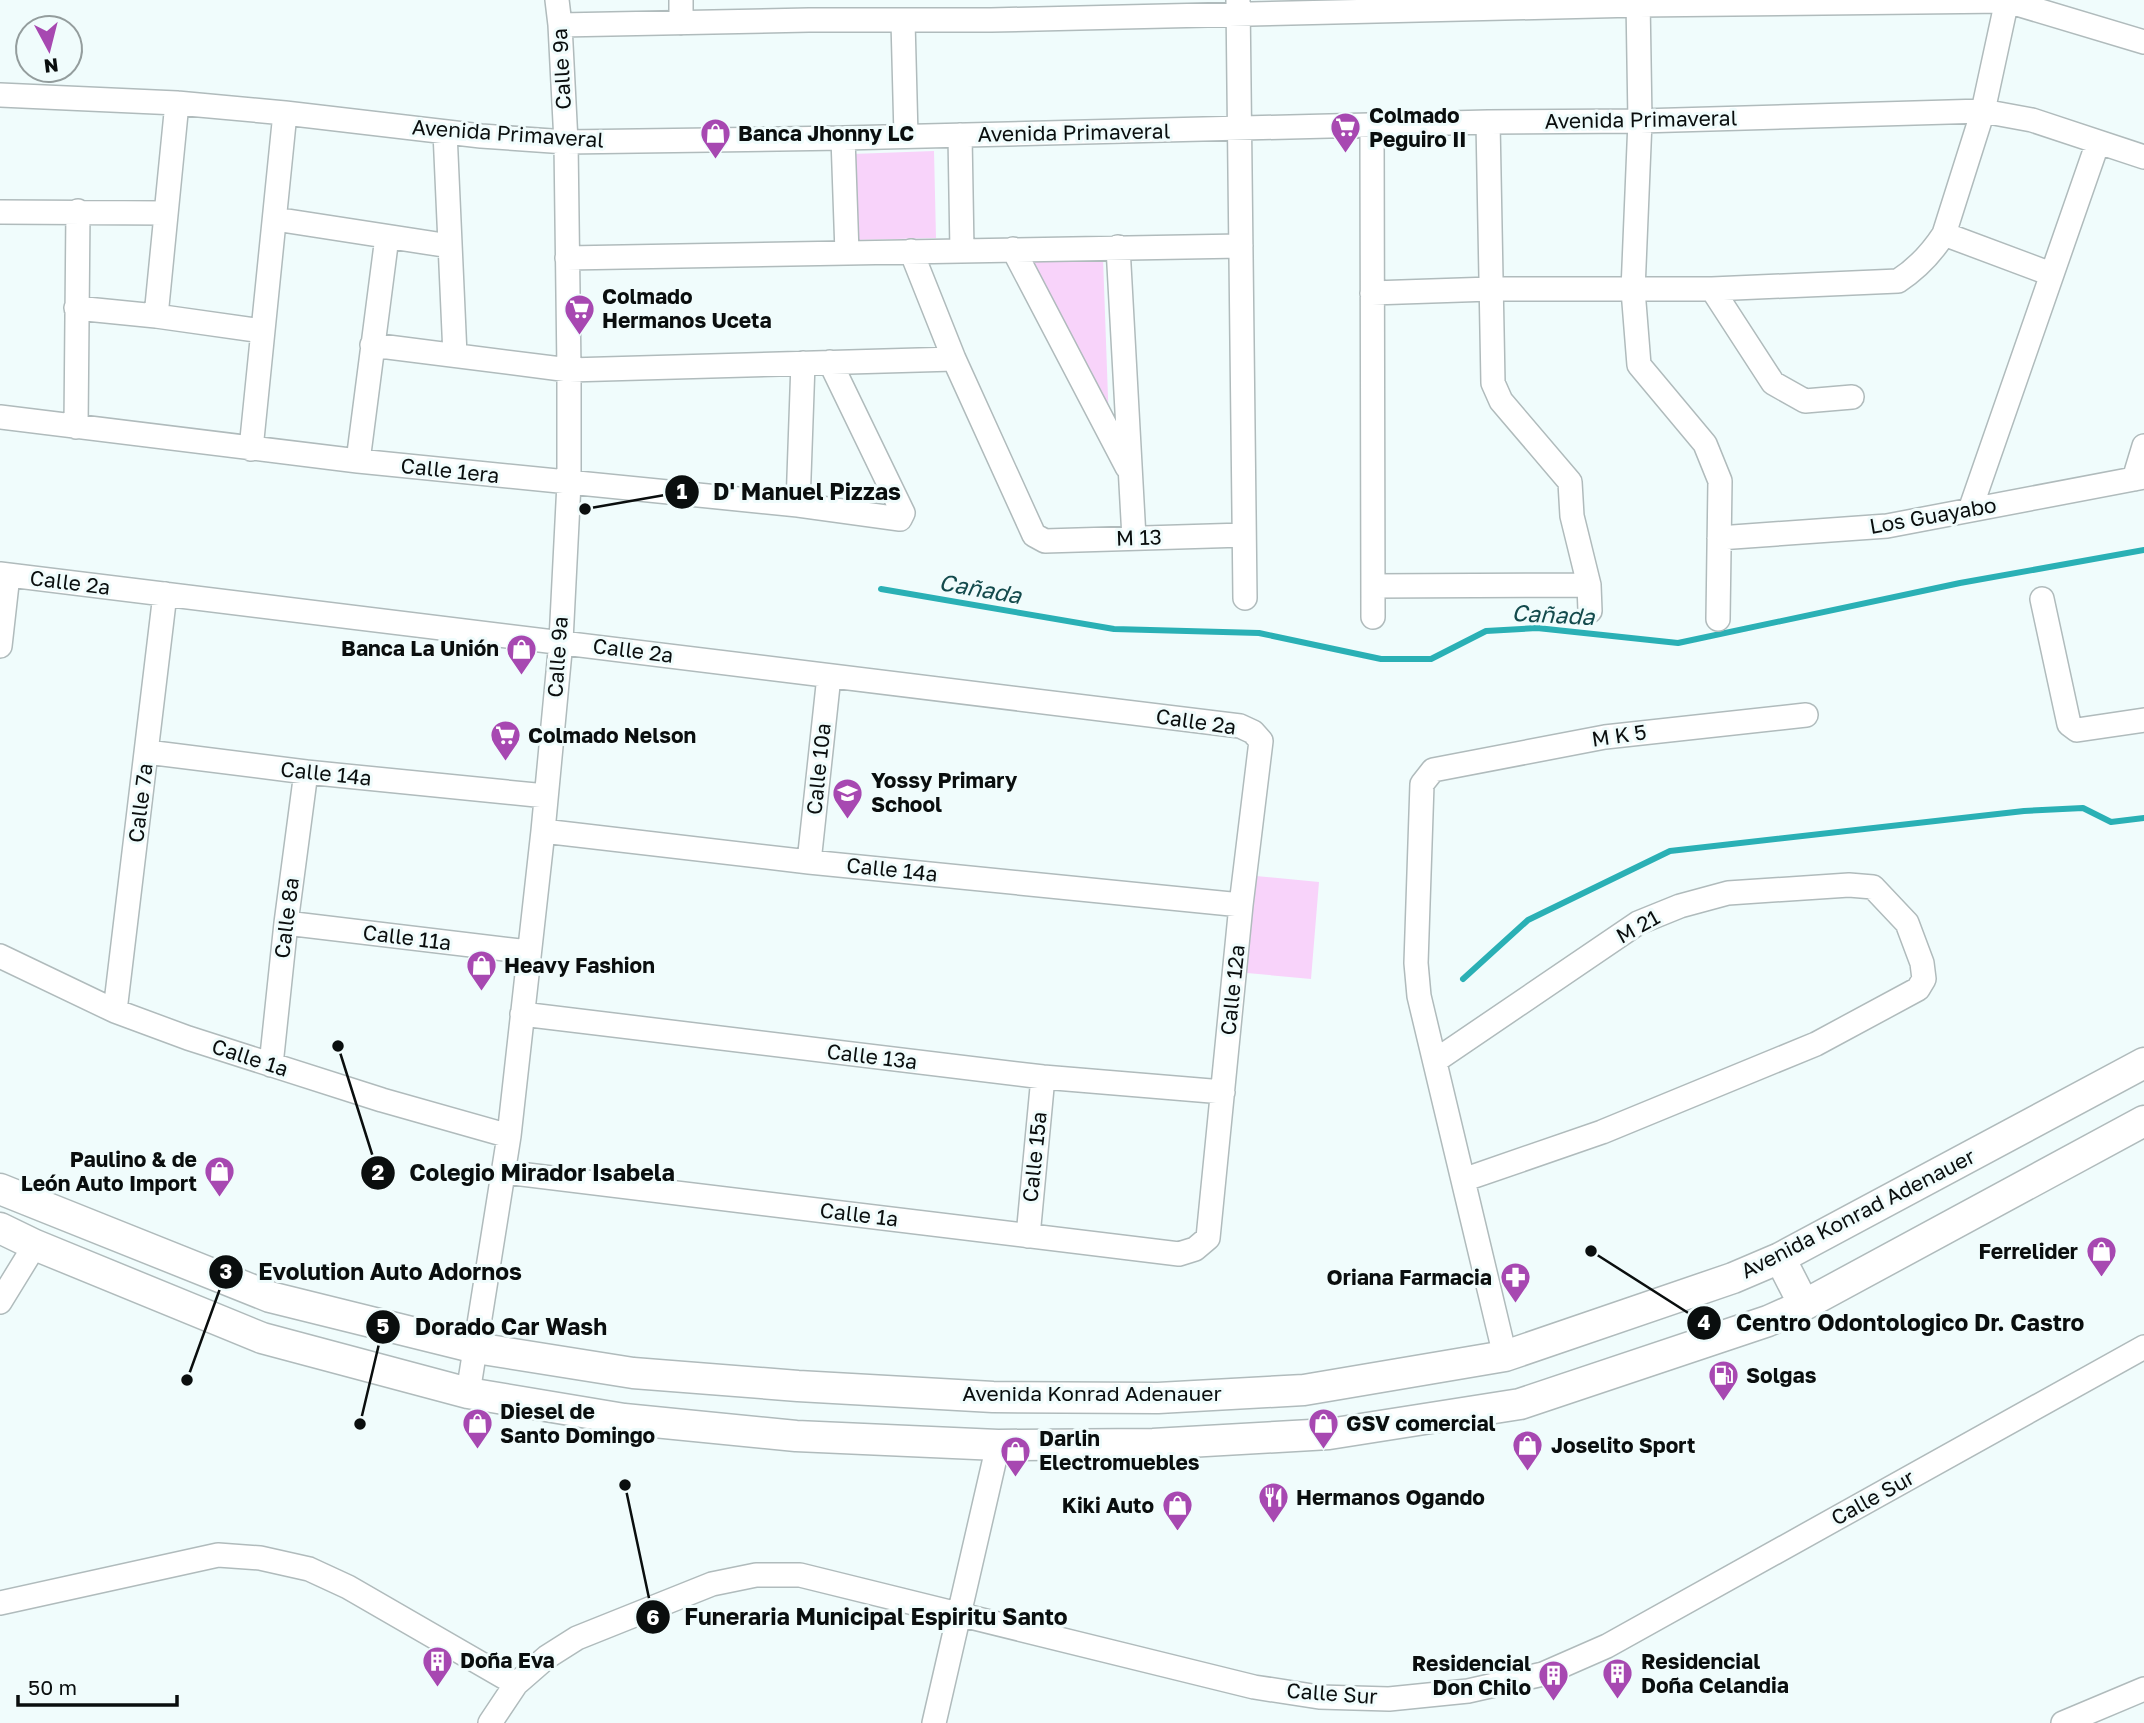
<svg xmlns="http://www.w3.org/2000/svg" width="2144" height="1723" font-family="'Golos Text',sans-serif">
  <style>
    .green { fill: #f8d3fa }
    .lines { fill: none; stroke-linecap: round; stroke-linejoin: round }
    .stream { stroke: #2ab0b5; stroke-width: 6 }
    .minor-casing { stroke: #b0bbbc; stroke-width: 26 }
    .major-casing { stroke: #b0bbbc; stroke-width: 33 }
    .minor { stroke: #fff; stroke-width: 23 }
    .major { stroke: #fff; stroke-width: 30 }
    .labels { text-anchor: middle; stroke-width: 6; stroke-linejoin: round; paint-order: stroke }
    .street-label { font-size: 21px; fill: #0a0e0e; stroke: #f0fcfc }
    .poi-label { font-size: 21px; font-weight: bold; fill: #0a0e0e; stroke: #f0fcfc; text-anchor: start }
    .water-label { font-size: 23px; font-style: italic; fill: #134a4c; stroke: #f0fcfc }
    .leader { fill: none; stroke: #0a0e0e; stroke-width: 2.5 }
    .callout-dot { fill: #0a0e0e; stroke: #f0fcfc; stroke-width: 2.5 }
    .mark-label { font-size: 21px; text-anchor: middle; font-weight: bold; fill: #fff }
    .callout-label { font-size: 23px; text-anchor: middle; font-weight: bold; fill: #0a0e0e; stroke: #f0fcfc; stroke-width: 6; stroke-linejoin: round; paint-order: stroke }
  </style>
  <rect width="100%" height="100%" fill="#f0fcfc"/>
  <!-- green -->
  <path class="green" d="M934 151 936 238 855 240 852 154Z
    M1103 258 1109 425 1032 260Z
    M1256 876 1319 882 1311 979 1247 973Z"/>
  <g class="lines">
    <!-- stream -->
    <path class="stream" d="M881 589 1114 629 1259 633 1381 659H1431L1486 631 1537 628 1678 643 1960 583 2144 550
      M1463 979 1528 920 1670 851 2024 811 2083 808 2111 822 2144 818"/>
    <defs>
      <path id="minor" d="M681 0V23
        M1238 0 1245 598
        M1638 0 1640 121 1633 290 1639 365 1705 444 1720 481 1718 619
        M903 21 906 136
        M560 25 809 20H991L1638 5 2007 1 2144 42
        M0 95 177 103 285 113 481 136 566 142 843 138 1488 122 1640 121 1983 111 2032 120 2144 157
        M1488 122 1493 383 1501 401 1570 482 1572 516 1589 585 1590 611
        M1372 126 1373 617
        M445 132 455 355
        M960 135 962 251
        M843 138 847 253
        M0 212 166 213
        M275 219 450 246
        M1944 234 2051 274
        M1118 247 1134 538
        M1013 249 1127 467
        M911 251 954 359 1034 535 1045 541 1244 535
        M567 258 1241 246
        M1712 289 1773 383 1805 401 1852 397
        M1372 293 1491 289H1712L1898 281C1918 268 1931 254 1944 234L1983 111 2007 0
        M76 308 156 316 262 331
        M156 316 177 103
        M372 345 569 370 954 359
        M0 417 358 461 798 505 900 519 903 513 830 362
        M76 427 78 211
        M251 449 285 113
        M358 461 387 237
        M2134 479 2144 446
        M798 505 803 363
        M1970 510 2098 142
        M1719 538 1887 526 2144 477
        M0 574 1240 726 1253 732 1261 741 1241 905 1208 1238 1195 1249 1179 1254 504 1172
        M1373 586 1589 585
        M2042 599 2069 724 2077 730 2144 720
        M0 646 8 575
        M147 752 306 772 546 796
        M543 831 809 862 1241 905
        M809 862 829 676
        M286 923 529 952
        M0 956 115 1011 188 1038 382 1100 509 1136
        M115 1011 165 594
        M522 1014 1043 1077 1223 1092
        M1435 1061 1638 923 1680 906 1728 893 1849 885 1873 887 1907 923 1922 963 1924 979 1918 989 1816 1044 1602 1132 1463 1180
        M271 1065 286 923 306 772
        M1028 1236 1043 1077
        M0 1302 35 1245
        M1505 1356 1419 996 1416 963 1422 784 1433 770 1605 737 1806 715
        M468 1393 509 1136 543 831 561 641 569 483V370L566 142 560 25 557 0
        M0 1603 218 1555 260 1558 309 1569 348 1587 516 1684
        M490 1723 516 1684 547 1657 577 1638 712 1584 756 1575H800L1254 1687 1319 1697 1389 1699 1468 1691 1543 1674 1607 1646 2144 1347
        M934 1723 998 1445
        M2063 1723 2144 1689"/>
      <path id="major" d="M0 1189 270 1297 476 1348 633 1373 798 1386 993 1397 1158 1398 1304 1390 1505 1356 1733 1278 1780 1258 2144 1063
        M0 1228 35 1245 262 1338 468 1393 624 1419 796 1436 998 1445 1153 1444 1329 1434 1520 1404 1768 1321 1804 1305 2144 1121
        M1780 1258 1804 1305"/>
    </defs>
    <!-- minor casing -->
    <use href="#minor" class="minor-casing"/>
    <!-- major casing -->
    <use href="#major" class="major-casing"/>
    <!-- minor -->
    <use href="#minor" class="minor"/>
    <!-- major -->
    <use href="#major" class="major"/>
  </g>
  <!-- icons -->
  <defs>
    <symbol id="supermarket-pin" viewBox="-11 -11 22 30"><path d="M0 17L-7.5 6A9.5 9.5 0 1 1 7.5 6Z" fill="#a748b1" stroke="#f0fcfc"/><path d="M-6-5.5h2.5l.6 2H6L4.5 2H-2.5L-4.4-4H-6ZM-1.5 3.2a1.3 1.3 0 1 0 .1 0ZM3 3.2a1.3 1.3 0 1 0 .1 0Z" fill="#fff"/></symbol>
    <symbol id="shop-pin" viewBox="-11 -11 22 30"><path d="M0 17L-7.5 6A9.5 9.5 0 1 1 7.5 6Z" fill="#a748b1" stroke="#f0fcfc"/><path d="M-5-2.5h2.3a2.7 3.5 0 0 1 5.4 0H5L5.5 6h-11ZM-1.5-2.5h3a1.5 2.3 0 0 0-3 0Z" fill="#fff"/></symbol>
    <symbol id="school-pin" viewBox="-11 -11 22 30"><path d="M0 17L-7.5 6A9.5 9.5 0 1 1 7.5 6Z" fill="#a748b1" stroke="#f0fcfc"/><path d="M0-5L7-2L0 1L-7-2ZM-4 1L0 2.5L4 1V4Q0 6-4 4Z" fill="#fff"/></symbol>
    <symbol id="pharmacy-pin" viewBox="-11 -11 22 30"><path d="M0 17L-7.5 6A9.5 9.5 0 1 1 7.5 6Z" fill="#a748b1" stroke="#f0fcfc"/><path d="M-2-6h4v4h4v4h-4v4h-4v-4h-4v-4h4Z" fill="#fff"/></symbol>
    <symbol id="fuel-pin" viewBox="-11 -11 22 30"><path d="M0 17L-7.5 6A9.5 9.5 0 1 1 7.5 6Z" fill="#a748b1" stroke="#f0fcfc"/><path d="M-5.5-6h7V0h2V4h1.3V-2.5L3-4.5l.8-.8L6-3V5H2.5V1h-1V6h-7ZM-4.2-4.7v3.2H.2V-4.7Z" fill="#fff"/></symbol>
    <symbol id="restaurant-pin" viewBox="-11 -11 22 30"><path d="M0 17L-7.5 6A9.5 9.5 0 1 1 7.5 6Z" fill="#a748b1" stroke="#f0fcfc"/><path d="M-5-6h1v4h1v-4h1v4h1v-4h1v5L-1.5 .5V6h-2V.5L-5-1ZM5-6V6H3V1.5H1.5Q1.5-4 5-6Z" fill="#fff"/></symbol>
    <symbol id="building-pin" viewBox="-11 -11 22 30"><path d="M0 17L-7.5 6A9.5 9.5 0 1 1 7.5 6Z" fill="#a748b1" stroke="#f0fcfc"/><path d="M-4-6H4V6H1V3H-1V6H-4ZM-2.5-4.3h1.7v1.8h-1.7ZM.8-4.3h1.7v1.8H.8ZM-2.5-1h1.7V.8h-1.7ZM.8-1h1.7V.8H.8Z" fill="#fff"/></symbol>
  </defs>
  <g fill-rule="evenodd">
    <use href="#supermarket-pin" x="1328" y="110" width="35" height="47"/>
    <use href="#shop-pin" x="698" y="116" width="35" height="47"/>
    <use href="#supermarket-pin" x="562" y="292" width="35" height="47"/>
    <use href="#shop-pin" x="504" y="632" width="35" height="47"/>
    <use href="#supermarket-pin" x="488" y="718" width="35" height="47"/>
    <use href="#school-pin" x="830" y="776" width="35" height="47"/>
    <use href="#shop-pin" x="464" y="948" width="35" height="47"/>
    <use href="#shop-pin" x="202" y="1154" width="35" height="47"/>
    <use href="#shop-pin" x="2084" y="1234" width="35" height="47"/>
    <use href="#pharmacy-pin" x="1498" y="1260" width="35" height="47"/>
    <use href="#fuel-pin" x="1706" y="1358" width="35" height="47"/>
    <use href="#shop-pin" x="460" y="1406" width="35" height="47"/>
    <use href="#shop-pin" x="1306" y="1406" width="35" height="47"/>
    <use href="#shop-pin" x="1510" y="1428" width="35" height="47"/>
    <use href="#shop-pin" x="998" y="1434" width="35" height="47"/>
    <use href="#restaurant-pin" x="1256" y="1480" width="35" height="47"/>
    <use href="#shop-pin" x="1160" y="1488" width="35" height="47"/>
    <use href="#building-pin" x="420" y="1644" width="35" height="47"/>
    <use href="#building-pin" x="1600" y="1656" width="35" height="47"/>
    <use href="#building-pin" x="1536" y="1658" width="35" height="47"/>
  </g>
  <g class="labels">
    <!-- street labels -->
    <g class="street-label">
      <text transform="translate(562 69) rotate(-93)" y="7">Calle 9a</text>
      <text transform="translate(1641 120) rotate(-1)" y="7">Avenida Primaveral</text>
      <text transform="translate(1074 133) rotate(-1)" y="7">Avenida Primaveral</text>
      <text transform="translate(508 134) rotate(4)" y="7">Avenida Primaveral</text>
      <text transform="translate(450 471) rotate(6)" y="7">Calle 1era</text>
      <text transform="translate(1933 516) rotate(-10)" y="7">Los Guayabo</text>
      <text transform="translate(1139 538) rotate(-2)" y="7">M 13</text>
      <text transform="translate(70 583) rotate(7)" y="7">Calle 2a</text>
      <text transform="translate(633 651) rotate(7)" y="7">Calle 2a</text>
      <text transform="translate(558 657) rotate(-86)" y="7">Calle 9a</text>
      <text transform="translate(1196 722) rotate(8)" y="7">Calle 2a</text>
      <text transform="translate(1619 736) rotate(-8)" y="7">M K 5</text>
      <text transform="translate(819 769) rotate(-84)" y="7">Calle 10a</text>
      <text transform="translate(326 774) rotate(6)" y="7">Calle 14a</text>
      <text transform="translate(141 803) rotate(-83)" y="7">Calle 7a</text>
      <text transform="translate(892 870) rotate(6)" y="7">Calle 14a</text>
      <text transform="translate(287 918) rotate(-83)" y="7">Calle 8a</text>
      <text transform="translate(1638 927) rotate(-29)" y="7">M 21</text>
      <text transform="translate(407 938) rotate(7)" y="7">Calle 11a</text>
      <text transform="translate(1233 990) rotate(-84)" y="7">Calle 12a</text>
      <text transform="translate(872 1057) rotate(7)" y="7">Calle 13a</text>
      <text transform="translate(250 1058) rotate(18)" y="7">Calle 1a</text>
      <text transform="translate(1035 1157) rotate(-84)" y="7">Calle 15a</text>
      <text transform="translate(1858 1214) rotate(-27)" y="7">Avenida Konrad Adenauer</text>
      <text transform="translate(859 1215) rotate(7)" y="7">Calle 1a</text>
      <text x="1092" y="1401">Avenida Konrad Adenauer</text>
      <text transform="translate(1873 1498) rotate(-29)" y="7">Calle Sur</text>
      <text transform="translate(1332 1694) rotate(4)" y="7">Calle Sur</text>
    </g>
    <!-- poi labels -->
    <g class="poi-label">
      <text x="1369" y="123">Colmado<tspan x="1369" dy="24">Peguiro II</tspan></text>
      <text x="738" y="141">Banca Jhonny LC</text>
      <text x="602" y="304">Colmado<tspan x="602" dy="24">Hermanos Uceta</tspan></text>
      <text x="499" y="656" text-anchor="end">Banca La Unión</text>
      <text x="528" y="743">Colmado Nelson</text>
      <text x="871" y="788">Yossy Primary<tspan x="871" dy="24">School</tspan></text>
      <text x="504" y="973">Heavy Fashion</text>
      <text x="197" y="1167" text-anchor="end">Paulino &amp; de<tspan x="197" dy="24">León Auto Import</tspan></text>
      <text x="2078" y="1259" text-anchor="end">Ferrelider</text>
      <text x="1492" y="1285" text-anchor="end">Oriana Farmacia</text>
      <text x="1746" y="1383">Solgas</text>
      <text x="500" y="1419">Diesel de<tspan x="500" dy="24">Santo Domingo</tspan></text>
      <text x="1346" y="1431">GSV comercial</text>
      <text x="1039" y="1446">Darlin<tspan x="1039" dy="24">Electromuebles</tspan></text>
      <text x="1551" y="1453">Joselito Sport</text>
      <text x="1296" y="1505">Hermanos Ogando</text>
      <text x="1154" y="1513" text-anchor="end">Kiki Auto</text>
      <text x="460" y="1668">Doña Eva</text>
      <text x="1641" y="1669">Residencial<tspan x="1641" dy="24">Doña Celandia</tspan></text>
      <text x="1531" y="1671" text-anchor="end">Residencial<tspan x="1531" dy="24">Don Chilo</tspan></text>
    </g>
    <!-- water labels -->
    <g class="water-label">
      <text transform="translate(980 589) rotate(10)" y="8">Cañada</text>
      <text transform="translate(1553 615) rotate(3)" y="8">Cañada</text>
    </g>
  </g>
  <!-- callouts -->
  <path class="leader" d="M585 509L682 492M338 1046L378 1173M187 1380L226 1272M1591 1251L1704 1323M360 1424L383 1327M625 1485L653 1617"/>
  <g class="callout-dot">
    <circle cx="585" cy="509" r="7"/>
    <circle cx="338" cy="1046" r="7"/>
    <circle cx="187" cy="1380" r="7"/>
    <circle cx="1591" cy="1251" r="7"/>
    <circle cx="360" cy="1424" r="7"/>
    <circle cx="625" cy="1485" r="7"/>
    <circle cx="682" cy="492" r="18"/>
    <circle cx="378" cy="1173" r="18"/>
    <circle cx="226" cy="1272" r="18"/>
    <circle cx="1704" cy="1323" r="18"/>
    <circle cx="383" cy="1327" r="18"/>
    <circle cx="653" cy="1617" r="18"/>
  </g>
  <g class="mark-label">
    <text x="682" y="499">1</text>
    <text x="378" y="1180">2</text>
    <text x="226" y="1279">3</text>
    <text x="1704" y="1330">4</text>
    <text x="383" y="1334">5</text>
    <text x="653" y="1625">6</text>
  </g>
  <g class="callout-label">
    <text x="807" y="500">D' Manuel Pizzas</text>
    <text x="542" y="1181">Colegio Mirador Isabela</text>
    <text x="390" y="1280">Evolution Auto Adornos</text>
    <text x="1910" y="1331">Centro Odontologico Dr. Castro</text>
    <text x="511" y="1335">Dorado Car Wash</text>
    <text x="876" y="1625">Funeraria Municipal Espiritu Santo</text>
  </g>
  <!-- north arrow -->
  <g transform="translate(49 49) rotate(173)"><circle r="33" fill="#f0fcfc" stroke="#949d9d" stroke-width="2"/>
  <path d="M0-5L12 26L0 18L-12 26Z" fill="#a748b1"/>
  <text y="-10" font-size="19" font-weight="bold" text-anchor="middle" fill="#0a0e0e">N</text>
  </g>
  <!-- scale -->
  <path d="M18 1695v10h159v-10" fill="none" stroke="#0a0e0e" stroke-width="3.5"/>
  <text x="28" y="1695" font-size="21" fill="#0a0e0e" stroke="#f0fcfc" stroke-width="5" paint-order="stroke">50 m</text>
</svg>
